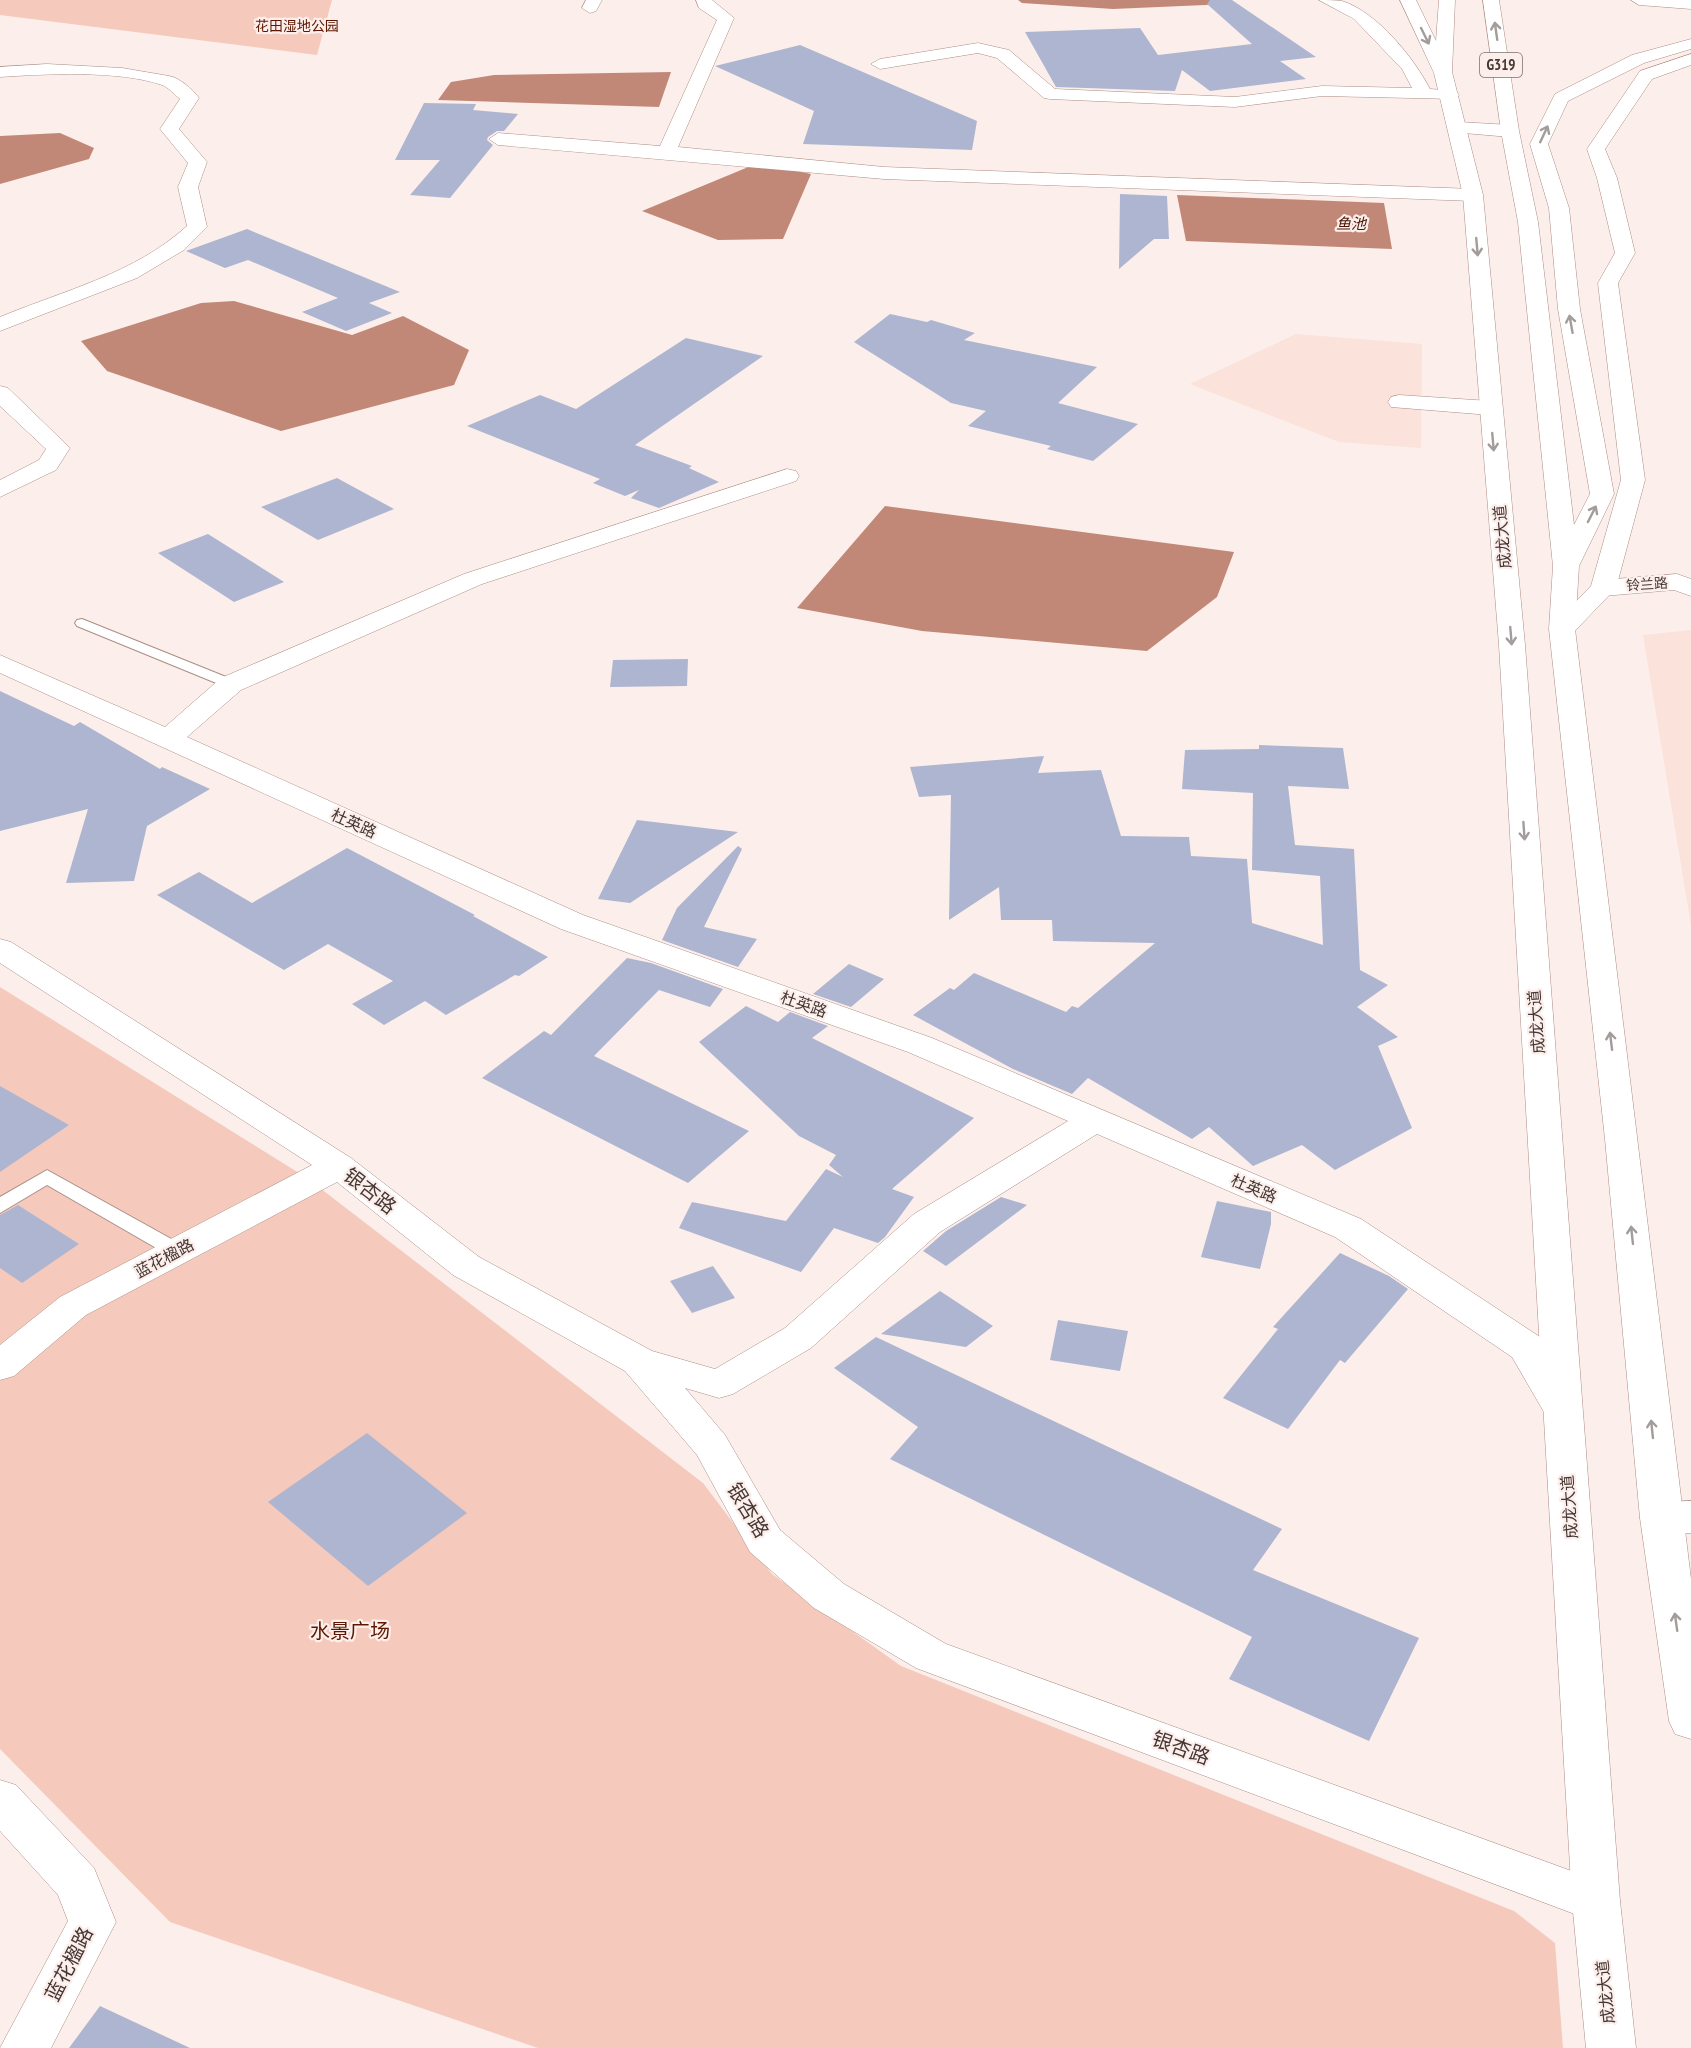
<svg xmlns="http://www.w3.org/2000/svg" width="1691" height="2048" font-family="'PT Sans Narrow','Noto Sans SC',sans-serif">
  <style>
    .built { fill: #fbe2da }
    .green { fill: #f5cabd }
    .water { fill: #c28877 }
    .building { fill: #aeb5d0 }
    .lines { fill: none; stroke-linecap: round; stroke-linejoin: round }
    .lane-casing { stroke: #ac8d84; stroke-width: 2 }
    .street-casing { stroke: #ac8d84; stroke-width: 1 }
    .secondary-casing { stroke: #ac8d84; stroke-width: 1 }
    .highway-casing { stroke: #ac8d84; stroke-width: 1 }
    .lane { fill: #fff; fill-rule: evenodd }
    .street { fill: #fff; fill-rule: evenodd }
    .secondary { fill: #fff; fill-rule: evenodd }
    .highway { fill: #fff; fill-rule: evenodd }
    .oneway { stroke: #a29c9a }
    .labels { text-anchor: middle; stroke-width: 4.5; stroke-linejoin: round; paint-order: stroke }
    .far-park-label { font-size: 14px; fill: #5d1700; stroke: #fceeea }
    .far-street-label { font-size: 14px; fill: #453834; stroke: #fceeea }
    .shield { fill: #fceeea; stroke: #7c6f6b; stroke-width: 1.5 }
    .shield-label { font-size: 15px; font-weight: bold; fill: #453834 }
    .far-water-label { font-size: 15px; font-style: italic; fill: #4a1505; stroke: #fceeea }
    .street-label { font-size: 16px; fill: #453834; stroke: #fceeea }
    .near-street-label { font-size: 20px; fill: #453834; stroke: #fceeea }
    .near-park-label { font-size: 20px; fill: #5d1700; stroke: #fceeea }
  </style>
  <rect width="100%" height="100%" fill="#fceeea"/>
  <!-- built -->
  <path class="built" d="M1296 334 1422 344 1421 448 1339 442 1190 384Z
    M1691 630V925L1643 635Z"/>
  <!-- green -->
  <path class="green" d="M0 0H332L317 55 0 15Z
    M0 987 307 1178 703 1483 772 1574 901 1666 1514 1911 1555 1943 1563 2048H538L170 1922 0 1749Z"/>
  <!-- water -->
  <path class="water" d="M1018 0H1232L1228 4 1113 9 1022 3Z
    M671 72 659 107 438 100 451 82 494 75Z
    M60 133 94 148 89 159 0 184V136Z
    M758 163 811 174 783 239 718 240 642 211Z
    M1177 195 1384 203 1392 249 1186 241Z
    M234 301 352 335 403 316 469 350 454 385 281 431 107 371 81 341 201 303Z
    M885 506 1234 552 1217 597 1147 651 922 631 797 608Z"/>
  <!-- building -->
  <path class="building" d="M1210 0H1232L1316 57 1280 61 1306 79 1210 91 1182 70 1175 91 1056 87 1025 32 1140 28 1158 55 1252 44 1207 4Z
    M800 45 977 121 972 150 803 144 814 111 715 66Z
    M424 103 476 104 473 110 518 114 504 131H497L488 137 487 140 493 145 450 198 410 195 440 160H395Z
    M1120 194 1167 196 1169 239H1154L1119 269Z
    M247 229 400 292 369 303 392 313 346 331 302 312 338 298 248 260 225 268 186 251Z
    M890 314 927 322 931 320 975 333 964 340 1097 367 1058 403 1138 424 1093 461 1047 449 1051 446 968 426 986 411 951 403 854 342Z
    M686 338 763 356 635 445 692 466 689 468 719 482 659 508 631 498 639 490 625 496 593 483 600 479 467 426 540 395 576 409Z
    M337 478 394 509 318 540 261 507Z
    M208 534 284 582 234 602 158 553Z
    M688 659 687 686 610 687 613 660Z
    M0 691 74 726 80 722 160 769 162 767 210 789 147 826 134 881 66 883 88 809 0 831Z
    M1259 745 1343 748 1349 789 1288 786 1295 845 1354 849 1360 970 1388 985 1357 1007 1398 1037 1378 1046 1412 1128 1335 1170 1302 1145 1253 1166 1209 1127 1192 1139 1088 1078 1072 1094 1013 1069 913 1015 950 988 954 990 974 973 1066 1012 1072 1006 1078 1008 1155 943 1053 941 1052 920H1001L999 887 949 920 951 795 919 797 910 767 1044 756 1038 773 1101 770 1121 836 1189 837 1191 856 1247 859 1252 923 1323 945 1320 876 1252 870 1253 793 1182 789 1185 750 1259 749Z
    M637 820 738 832 630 903 598 899Z
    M738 846 742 849 704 927 757 939 738 967 662 940 677 908Z
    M347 848 475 915 473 916 548 957 519 976 515 975 446 1015 425 1001 384 1025 352 1004 393 981 328 944 284 970 157 895 199 872 252 903Z
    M627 958 651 963 723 989 710 1007 659 990 594 1056 749 1131 688 1183 482 1078 544 1031 551 1035Z
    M849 964 884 979 851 1007 813 994Z
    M746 1006 778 1022 790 1012 828 1026 812 1038 974 1118 892 1189 914 1197 885 1237 878 1243 834 1228 801 1272 679 1228 692 1202 786 1221 826 1169 843 1177 829 1165 836 1155 799 1136 699 1042Z
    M0 1086 69 1125 0 1172Z
    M1001 1197 1027 1205 946 1266 923 1251 946 1231Z
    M1217 1201 1271 1212V1224L1260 1269 1201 1257Z
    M18 1205 79 1244 22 1283 0 1268V1215Z
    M1340 1253 1389 1276 1408 1289 1345 1363 1340 1360 1288 1429 1223 1398 1278 1329 1273 1327Z
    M713 1266 735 1298 692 1313 670 1281Z
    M940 1291 993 1326 966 1347 881 1334Z
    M1058 1320 1128 1331 1120 1371 1050 1360Z
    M876 1337 1282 1529 1253 1570 1419 1638 1369 1741 1229 1679 1252 1637 890 1459 918 1427 834 1368Z
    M367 1433 467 1513 368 1586 268 1502Z
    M100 2006 190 2048H69Z"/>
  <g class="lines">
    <defs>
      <path id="lane" d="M82 619 236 681 238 684 231 688 226 687 77 626 75 623 77 620Z
        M47 1170 184 1246 187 1251 184 1256H170L47 1185 0 1213V1197Z"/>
      <path id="street" d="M586 0H602L596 11 590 13 582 8Z
        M696 0H712L734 18 678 147 884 167 1473 189 1483 195 1473 201 884 179 498 145 489 139 498 133 660 146 717 20 699 8Z
        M1319 0C1326 0 1335 0 1342 1 1377 12 1414 58 1430 89L1456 91 1459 95 1456 99 1322 96 1235 107 1050 99 1044 98 997 58 978 53 880 69 871 64 880 59 978 43 1009 50 1055 89 1235 97 1322 86 1412 88 1402 69 1354 19Z
        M1691 54V65L1652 79 1605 149 1617 178 1635 253 1618 283 1645 480 1616 588 1571 635 1562 637 1553 635 1549 629 1591 586 1621 480 1598 283 1615 253 1597 178 1587 149 1640 71Z
        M47 64 122 68 169 76C180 78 192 89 199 98L179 129 207 162 198 187 207 227 184 250 137 278 0 331V317C65 290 134 274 187 226L178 187 188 163 160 129 180 99C175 95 168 87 162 85 119 70 45 74 0 77V67Z
        M0 386 8 388 70 448 56 470 0 497V480L39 460 46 449 0 406Z
        M1399 395 1490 401 1498 403 1501 408 1498 413 1490 415 1391 407 1388 402 1391 397Z
        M787 469 796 471 799 476 796 481 482 584 241 690 187 737 583 915 932 1038 1361 1219 1540 1337 1582 1409 1576 1419 1562 1423 1548 1419 1512 1357 1335 1237 1097 1134 940 1232 811 1348 733 1394 719 1398 685 1388 725 1435 780 1530 844 1584 946 1644 1613 1886 1620 1901 1613 1916 1596 1922 916 1668 814 1608 750 1552 697 1455 625 1371 453 1275 337 1182 86 1315 14 1376 0 1380V1345L60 1297 312 1165 0 963V939L11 942 351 1158 479 1257 652 1351 715 1369 785 1328 914 1214 1068 1121 908 1052 561 929 0 673V655L165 727 221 678 464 574Z
        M1691 1501V1533L1661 1534 1646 1529 1640 1518 1646 1507 1661 1502Z
        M0 1780 16 1785 94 1868 116 1922 51 2048H0L68 1921 58 1895 0 1831Z"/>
      <path id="secondary" d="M1459 122 1510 125 1519 131 1510 137 1452 132 1450 128Z
        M1677 574 1691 579V596L1674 590 1603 596 1594 593 1590 588 1594 583 1603 580Z"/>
      <path id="highway" d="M1400 0H1416L1436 41 1439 0H1455L1452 72 1483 195 1525 645 1620 1901 1636 2048H1586L1572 1901 1499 645 1463 195 1434 73Z
        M1483 0H1499L1519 131 1538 222 1574 525 1590 494 1558 309 1549 208 1530 144 1555 94 1632 55 1691 39V49L1644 63 1568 101 1548 144 1569 208 1580 309 1614 494 1579 566 1575 629 1691 1579V1739L1675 1734 1669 1721 1640 1518 1605 1139 1549 629 1553 566 1518 222 1501 131Z
        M1631 0H1691V9L1639 5Z"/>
    </defs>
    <!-- lane casing -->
    <use href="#lane" class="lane-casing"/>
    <!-- street casing -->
    <use href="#street" class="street-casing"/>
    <!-- secondary casing -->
    <use href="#secondary" class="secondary-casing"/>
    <!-- highway casing -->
    <use href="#highway" class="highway-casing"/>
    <!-- lane -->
    <use href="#lane" class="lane"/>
    <!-- street -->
    <use href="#street" class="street"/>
    <!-- secondary -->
    <use href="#secondary" class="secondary"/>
    <!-- highway -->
    <use href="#highway" class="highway"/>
  </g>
  <!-- one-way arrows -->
  <defs><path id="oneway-shaft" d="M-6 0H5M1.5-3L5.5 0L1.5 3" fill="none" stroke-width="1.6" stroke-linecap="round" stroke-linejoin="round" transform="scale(1.5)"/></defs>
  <g class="oneway">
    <use href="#oneway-shaft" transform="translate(1496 31) rotate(-98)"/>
    <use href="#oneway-shaft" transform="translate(1425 36) rotate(64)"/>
    <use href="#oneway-shaft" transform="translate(1544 134) rotate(-65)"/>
    <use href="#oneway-shaft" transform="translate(1477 247) rotate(85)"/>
    <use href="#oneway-shaft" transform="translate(1571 324) rotate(-100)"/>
    <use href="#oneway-shaft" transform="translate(1493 442) rotate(85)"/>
    <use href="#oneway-shaft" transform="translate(1592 514) rotate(-63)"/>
    <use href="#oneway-shaft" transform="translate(1511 636) rotate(85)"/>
    <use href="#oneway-shaft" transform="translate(1524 831) rotate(86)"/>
    <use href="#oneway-shaft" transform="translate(1611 1041) rotate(-97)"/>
    <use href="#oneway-shaft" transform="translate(1632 1235) rotate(-96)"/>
    <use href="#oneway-shaft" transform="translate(1652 1429) rotate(-96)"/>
    <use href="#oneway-shaft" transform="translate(1676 1622) rotate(-98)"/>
  </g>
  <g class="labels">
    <!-- far-park labels -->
    <g class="far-park-label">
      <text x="297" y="31">花田湿地公园</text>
    </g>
    <!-- far-street labels -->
    <g class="far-street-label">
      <text transform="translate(1647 584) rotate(-4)" y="5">铃兰路</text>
    </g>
    <!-- shield labels -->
    <rect class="shield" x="1480" y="53" width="42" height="24" rx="4.5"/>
    <g class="shield-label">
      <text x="1501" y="70">G319</text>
    </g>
    <!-- far-water labels -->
    <g class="far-water-label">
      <text x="1351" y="229">鱼池</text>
    </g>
    <!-- street labels -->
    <g class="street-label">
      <text transform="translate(1502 537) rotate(-95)" y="6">成龙大道</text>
      <text transform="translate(354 823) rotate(24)" y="6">杜英路</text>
      <text transform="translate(804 1004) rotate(19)" y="6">杜英路</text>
      <text transform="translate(1536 1022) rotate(-94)" y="6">成龙大道</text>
      <text transform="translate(1254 1188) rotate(23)" y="6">杜英路</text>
      <text transform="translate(164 1258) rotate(-28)" y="6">蓝花楹路</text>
      <text transform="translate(1569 1507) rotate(-94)" y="6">成龙大道</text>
      <text transform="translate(1605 1992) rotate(-96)" y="6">成龙大道</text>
    </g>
    <!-- near-street labels -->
    <g class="near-street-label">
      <text transform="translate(370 1191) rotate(38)" y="7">银杏路</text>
      <text transform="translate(748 1510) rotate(59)" y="7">银杏路</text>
      <text transform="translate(1181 1748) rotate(20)" y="7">银杏路</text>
      <text transform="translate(69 1964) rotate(-63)" y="7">蓝花楹路</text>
    </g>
    <!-- near-park labels -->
    <g class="near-park-label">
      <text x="350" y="1638">水景广场</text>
    </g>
  </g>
</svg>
